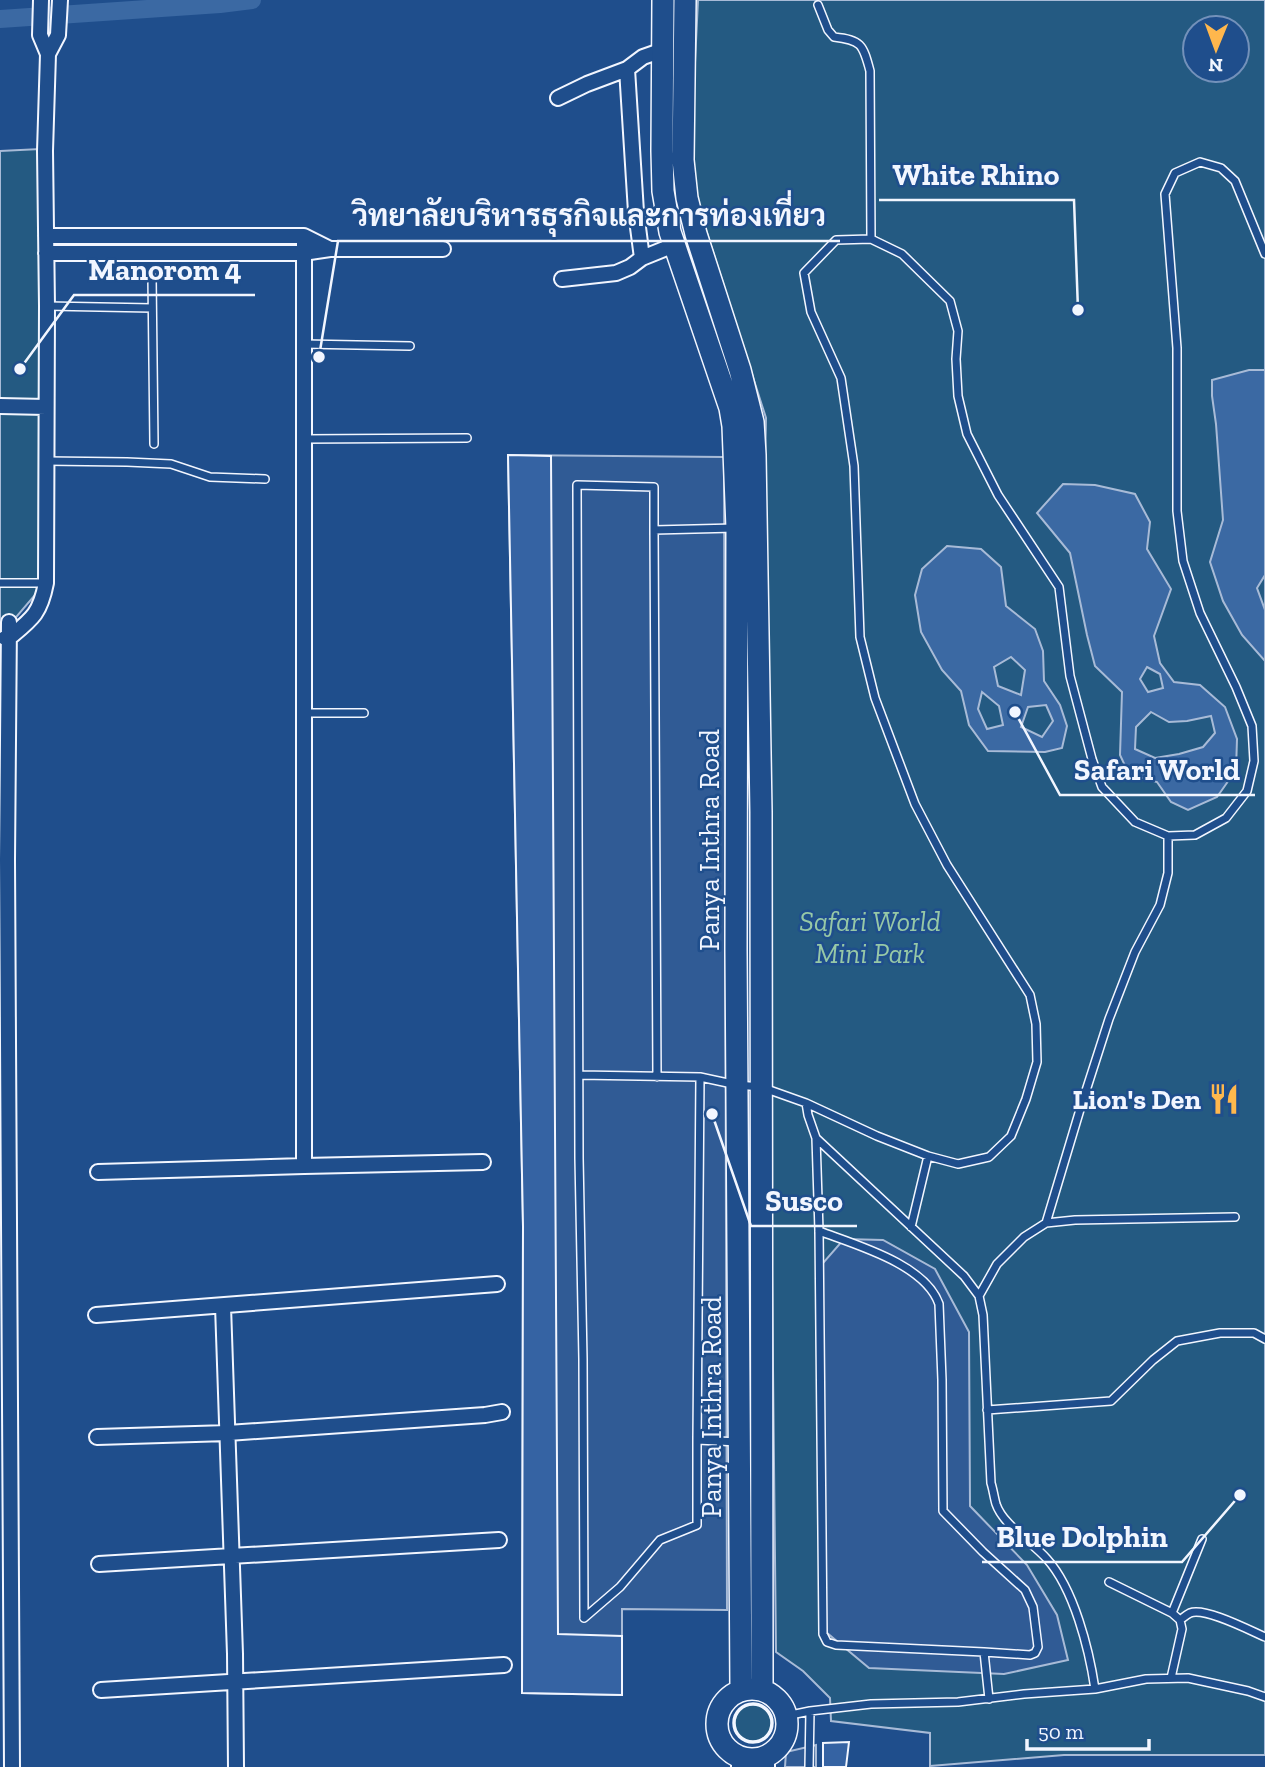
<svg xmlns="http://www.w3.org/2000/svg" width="1265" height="1767" font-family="'Zilla Slab',Sarabun,serif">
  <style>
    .green { fill: #245a82; stroke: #a8bbd7; stroke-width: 2; fill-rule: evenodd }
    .parking { fill: #305b95; stroke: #a8bbd7; stroke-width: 2 }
    .water { fill: #3b69a3; stroke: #a8bbd7; stroke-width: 2; fill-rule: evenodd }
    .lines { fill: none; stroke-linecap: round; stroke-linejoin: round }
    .canal { stroke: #3b69a3; stroke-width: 18 }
    .building { fill: #3563a3; stroke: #f2f6ff; stroke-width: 2 }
    .lane-casing { stroke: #f2f6ff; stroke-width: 10 }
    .street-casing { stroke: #f2f6ff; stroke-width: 18 }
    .secondary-casing { stroke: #f2f6ff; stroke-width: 24 }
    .lane { stroke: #1f4e8c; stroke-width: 7 }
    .street { stroke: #1f4e8c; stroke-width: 14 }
    .secondary { stroke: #1f4e8c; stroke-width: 21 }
    .wall { stroke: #f2f6ff; stroke-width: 3.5 }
    .labels { text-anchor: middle; stroke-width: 5; stroke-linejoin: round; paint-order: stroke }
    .street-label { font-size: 28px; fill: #f2f6ff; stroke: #1f4e8c }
    .park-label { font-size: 28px; font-style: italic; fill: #97c8a6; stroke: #1f4e8c }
    .poi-label { font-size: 28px; font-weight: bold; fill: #f2f6ff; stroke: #1f4e8c; text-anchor: end }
    .leader { fill: none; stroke: #f2f6ff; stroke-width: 2.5 }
    .callout-dot { fill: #f2f6ff; stroke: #1f4e8c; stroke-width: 2.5 }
    .callout-label { font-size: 30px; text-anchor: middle; font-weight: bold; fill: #f2f6ff; stroke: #1f4e8c; stroke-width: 5; stroke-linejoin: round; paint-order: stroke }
  </style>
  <rect width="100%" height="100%" fill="#1f4e8c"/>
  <!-- green -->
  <path class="green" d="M698 0H1265V1755H1064L930 1766V1733L831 1721 830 1698 803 1671 776 1652 764 519 766 418 699 208 690 166ZM1195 28H1237V70H1195Z
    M40 149 41 588 6 629H0V151Z
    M734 1723a19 19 0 1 1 38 0a19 19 0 1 1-38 0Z"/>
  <!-- parking -->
  <path class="parking" d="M508 455 724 457 727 1610 622 1609V1695L522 1693 523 1226Z
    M844 1239 883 1240 935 1269 969 1332 970 1506 1027 1565 1057 1615 1068 1660 1004 1674 869 1668 820 1627 816 1271Z
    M816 1745V1767H785L786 1752Z"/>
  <!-- water -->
  <path class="water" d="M1249 370H1265V575L1257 588 1265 610V661L1242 635 1223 601 1210 562 1223 520 1216 424 1212 396V380Z
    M1063 484 1095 485 1135 494 1150 522 1147 549 1171 589 1154 636 1160 663 1174 682 1200 685 1225 707 1237 739 1236 770 1217 797 1188 810 1171 802 1157 782 1129 774 1120 755 1122 692 1095 666 1087 635 1070 553 1037 513ZM1147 667 1160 674 1163 688 1148 692 1140 679ZM1151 712 1169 722 1187 721 1211 716 1215 733 1203 747 1179 754 1155 758 1135 749 1136 727Z
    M947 546 981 549 1001 567 1006 606 1035 629 1043 651 1044 681 1060 705 1067 726 1062 748 1045 752 988 751 969 725 961 691 942 670 921 632 915 595 922 569ZM1011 657 1025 670 1021 695 998 686 994 667ZM982 692 999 706 1003 725 987 729 978 709ZM1046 705 1053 721 1042 737 1021 727 1028 707Z"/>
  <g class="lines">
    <!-- canal -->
    <path class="canal" d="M0 19 220 4 252 0"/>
  </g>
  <!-- building -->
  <path class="building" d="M508 455 551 456 558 1634 622 1636V1695L522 1693 523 1226Z
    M849 1742 846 1767H823V1743Z"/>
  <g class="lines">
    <defs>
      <path id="lane" d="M818 5 828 30 834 37C861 40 863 44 870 71L871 239
        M152 277 154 444
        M47 306 152 308
        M303 344 410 346
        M304 439 467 438
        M46 461 127 462 171 464 210 477 265 479
        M0 583H46
        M304 713H364
        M579 1075 700 1077 737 1085 761 1087 806 1103 877 1136 928 1156 958 1164 989 1157 1011 1136 1026 1099 1037 1062 1036 1024 1030 995 947 865 915 804 875 698 860 637 854 466 841 378 811 312 804 273 836 240 871 239 902 254 950 301 958 331 956 359 958 396 967 434 998 495 1059 587 1070 676 1092 759 1102 787 1135 822 1168 836 1195 835 1226 818 1247 791 1254 761 1252 726 1236 687 1200 613 1183 561 1177 511V348L1165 194 1175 173 1200 162 1221 168 1235 181 1265 254
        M657 1077 654 530 735 528
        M806 1103 808 1115 816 1138 964 1276 979 1296 983 1315 991 1483C993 1489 994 1497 996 1504 1003 1525 1032 1542 1047 1559 1074 1589 1089 1649 1095 1689
        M816 1138 819 1231 823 1634 827 1642 836 1645 984 1652 989 1699
        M1046 1223 1082 1103 1109 1019 1135 952 1160 905 1168 873V836
        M911 1227 928 1156
        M819 1231C856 1245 925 1264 939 1304L942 1380 943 1511 983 1552 1025 1590 1033 1607 1038 1647 1035 1653 1030 1655 984 1652
        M979 1296 997 1264 1024 1237 1046 1223 1075 1220 1235 1217
        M987 1410 1111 1401 1153 1360 1177 1341 1220 1333H1254L1265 1339
        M697 1440 700 1077
        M1109 1582 1172 1613 1180 1620 1182 1629 1171 1678
        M1172 1613 1202 1539
        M584 1618 583 1359 579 1158 577 485 654 487V530
        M584 1618 620 1587 660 1540 697 1525V1440L739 1442
        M1180 1620C1183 1618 1186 1615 1190 1613 1205 1607 1249 1630 1265 1637
        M786 1716 810 1711 871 1704 958 1702 1024 1694 1095 1689 1146 1679 1188 1678 1248 1691 1265 1697
        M809 1767 810 1711"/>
      <path id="street" d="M48 54 58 35 60 0
        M627 69 636 212 642 258
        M558 98 587 84 627 69 643 57 663 50
        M46 236H304L330 249
        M304 236V1166L483 1162
        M46 253H303L330 249H443
        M562 279 616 273 630 267 642 258 674 245
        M0 406 46 407
        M9 622 7 860 12 1767
        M5 638H9C32 619 40 614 46 583L47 306 45 151 48 54 40 35 41 0
        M98 1172 304 1166
        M223 1306 235 1654 236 1767
        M96 1315 497 1284
        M97 1437 228 1433 485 1415 502 1412
        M99 1564 499 1540
        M101 1690 504 1665
        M739 1757V1767
        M767 1767V1756"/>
      <path id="secondary" d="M663 0 662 151 663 191 670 232 730 408 733 426 737 528 736 950 741 1690
        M685 0 683 160 687 198 696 234 740 370 753 422 755 455 761 812 762 1690
        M717 1724a35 35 0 1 1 70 0a35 35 0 1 1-70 0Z"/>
    </defs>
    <!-- lane casing -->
    <use href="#lane" class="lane-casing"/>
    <!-- street casing -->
    <use href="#street" class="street-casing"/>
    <!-- secondary casing -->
    <use href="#secondary" class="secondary-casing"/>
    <!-- lane -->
    <use href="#lane" class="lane"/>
    <!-- street -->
    <use href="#street" class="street"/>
    <!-- secondary -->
    <use href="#secondary" class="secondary"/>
    <!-- wall -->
    <path class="wall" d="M734 1723a19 19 0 1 1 38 0a19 19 0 1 1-38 0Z"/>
  </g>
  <!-- icons -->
  <defs>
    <symbol id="restaurant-bare" viewBox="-9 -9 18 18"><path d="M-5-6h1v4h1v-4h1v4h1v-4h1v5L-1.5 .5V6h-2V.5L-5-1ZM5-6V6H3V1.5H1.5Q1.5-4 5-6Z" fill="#ffb74d" stroke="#1f4e8c" stroke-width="2.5" paint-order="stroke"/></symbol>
  </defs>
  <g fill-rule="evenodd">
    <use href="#restaurant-bare" x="1202" y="1077" width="44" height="44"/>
  </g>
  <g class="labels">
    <!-- street labels -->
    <g class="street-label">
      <text transform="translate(709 840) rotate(-90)" y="10">Panya Inthra Road</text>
      <text transform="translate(711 1407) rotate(-90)" y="10">Panya Inthra Road</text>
    </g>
    <!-- park labels -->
    <g class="park-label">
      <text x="870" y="931">Safari World<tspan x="870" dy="32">Mini Park</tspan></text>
    </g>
    <!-- poi labels -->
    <g class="poi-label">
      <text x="1201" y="1109">Lion's Den</text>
    </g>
  </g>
  <!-- callouts -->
  <path class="leader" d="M1078 310L1074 200H879M319 357L338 241H840M20 369L74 295H255M1015 712L1060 795H1255M712 1114L751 1226H857M1240 1495L1182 1562H982"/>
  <g class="callout-dot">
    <circle cx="1078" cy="310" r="7"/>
    <circle cx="319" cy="357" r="7"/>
    <circle cx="20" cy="369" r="7"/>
    <circle cx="1015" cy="712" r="7"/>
    <circle cx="712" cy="1114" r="7"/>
    <circle cx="1240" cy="1495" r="7"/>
  </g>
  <g class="callout-label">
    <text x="976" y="185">White Rhino</text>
    <text x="589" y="226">วิทยาลัยบริหารธุรกิจและการท่องเที่ยว</text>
    <text x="165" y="280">Manorom 4</text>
    <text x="1157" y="780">Safari World</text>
    <text x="804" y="1211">Susco</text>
    <text x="1082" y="1547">Blue Dolphin</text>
  </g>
  <!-- north arrow -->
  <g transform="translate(1216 49) rotate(181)"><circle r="33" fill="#1f4e8c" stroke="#7391ba" stroke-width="2"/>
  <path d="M0-5L12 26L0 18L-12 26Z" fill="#ffb74d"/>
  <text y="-10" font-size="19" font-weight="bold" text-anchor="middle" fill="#f2f6ff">N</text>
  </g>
  <!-- scale -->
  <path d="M1027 1739v10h122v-10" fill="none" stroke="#f2f6ff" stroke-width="3.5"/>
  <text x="1038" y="1739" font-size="21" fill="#f2f6ff" stroke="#1f4e8c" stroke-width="5" paint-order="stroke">50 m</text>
</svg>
